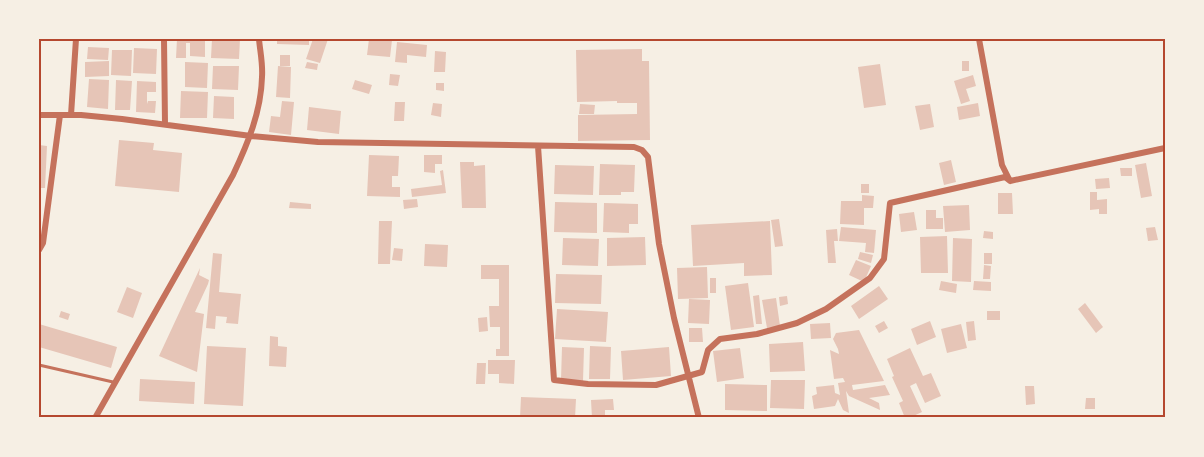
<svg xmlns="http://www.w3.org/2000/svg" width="1204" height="457" font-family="'DejaVu Sans',sans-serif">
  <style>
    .building { fill: #e6c5b7 }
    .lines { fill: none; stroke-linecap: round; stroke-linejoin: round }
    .service { stroke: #c5725c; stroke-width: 3 }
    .minor { stroke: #c5725c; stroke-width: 6 }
    .neatline { fill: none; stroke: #b5482f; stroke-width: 2 }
  </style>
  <rect width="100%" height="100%" fill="#f6efe4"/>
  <!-- building -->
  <path class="building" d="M177 39H205V57L190 56V43H186V58H176Z
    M212 39H240L239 59 211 58Z
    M277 39H309V45L277 44Z
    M313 39H328L320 63 306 59Z
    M369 39 392 40 390 57 367 55Z
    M397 42 427 45 426 57 407 55V63L395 62Z
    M88 47 109 48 108 60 87 59Z
    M134 48 157 49 156 74 133 73Z
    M642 49V61H649L650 140 578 141V115L637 114V103H617V101L577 102 576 50Z
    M112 50H132L131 76 111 75Z
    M435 51 446 52 445 72H434Z
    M280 55H290V66H280Z
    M109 61V76L85 77V62Z
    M962 61H969V71H962Z
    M185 62 208 63 207 88 185 87Z
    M307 62 318 64 317 70 305 68Z
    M880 64 886 105 864 108 858 67Z
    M213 66H239L238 90 212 89Z
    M278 66 291 67 290 98 276 97Z
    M390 74 400 75 398 86 389 85Z
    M973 75 976 86 966 89 970 101 961 104 954 81Z
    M89 79 109 80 108 109 87 107Z
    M116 80 132 81 130 110H115Z
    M355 80 372 85 369 94 352 89Z
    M137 81 156 82V92H147V104L148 101H156L155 113 136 112Z
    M436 83H444V91L436 90Z
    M181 91 208 92 207 118H180Z
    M214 96 234 97V119L213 118Z
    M282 101 294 102 291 135 269 132 271 116 280 117Z
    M395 102H405L404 121H394Z
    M433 103 442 104 441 117 431 115Z
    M978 103 980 116 959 120 957 107Z
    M580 104 595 105 594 114H579Z
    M930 104 934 127 920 130 915 106Z
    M309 107 341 111 339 134 307 130Z
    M119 140 154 143 153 150 182 153 179 192 115 186Z
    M39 145 47 146 45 188H39Z
    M369 155 399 156 398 176H392V187H400V197L367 196Z
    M424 155H442V164H435V173L424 172Z
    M951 160 956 182 944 185 939 163Z
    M460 162H474V166L485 165 486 208H462Z
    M1146 163 1152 196 1141 198 1135 165Z
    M600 164 635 165 634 192H621V195H599Z
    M555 165 594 166 593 195 554 194Z
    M1120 168H1132V176H1121Z
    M443 170 446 193 412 197 411 189 442 185 440 171Z
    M1109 178 1110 188 1096 189 1095 179Z
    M861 184H869V193H861Z
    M1090 192H1097V200L1107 199V214H1099V209L1090 210Z
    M998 193H1012L1013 214H998Z
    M862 195 874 196 873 208H864V225L840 224 841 201H862Z
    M417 199 418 207 404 209 403 200Z
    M290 202 311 204V209L289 208Z
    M555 202 597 203V233L554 232Z
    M604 203 638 204V224H629V233L603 232Z
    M969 205 970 230 945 232 943 206Z
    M926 210H936V218H943V229H926Z
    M914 212 917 230 901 232 899 214Z
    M779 219 783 246 775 247 771 220Z
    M379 221H392L390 264H378Z
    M770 221 772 275 744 276V263L693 266 691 225Z
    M841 227 876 230 874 253 865 252 866 243 839 241Z
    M1155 227 1158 240 1148 241 1146 228Z
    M837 229 838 241H834L836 263H828L826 230Z
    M984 231 993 232V239L983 238Z
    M947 236 948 273H921L920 237Z
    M645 237 646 265 607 266V238Z
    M563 238 599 239 598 266 562 265Z
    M953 238 972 239 971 282 952 281Z
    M425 244 448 245 447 267 424 266Z
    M394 248 403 249 402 261 392 260Z
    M860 252 873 255 871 263 858 259Z
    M213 253 222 254 219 292 241 294 238 324 226 323 227 317 216 316 215 329 206 328Z
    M984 253H992V264H984Z
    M856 260 871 266 864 282 849 275Z
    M481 265H509V356H496V349H500V327H490L489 306H499V279H481Z
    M984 265 991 266 990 279H983Z
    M707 267 708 298 678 299 677 268Z
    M200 268 199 275 209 280 208 284 195 312 204 314 197 372 159 356Z
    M556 274 602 275 601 304 555 303Z
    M710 278H716V293H710Z
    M941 281 957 284 956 293 939 290Z
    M974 281 991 282V291L973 290Z
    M748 283 754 327 731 330 725 286Z
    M879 286 888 299 859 319 851 306Z
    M127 287 142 293 133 318 117 312Z
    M759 295 762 324H756L753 296Z
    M787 296 788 304 780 306 779 297Z
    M776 298 780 326 767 328 762 300Z
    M689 299 710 300 709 324 688 323Z
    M1085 303 1103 327 1096 333 1078 309Z
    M557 309 608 312 606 342 555 339Z
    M61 311 70 314 68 320 59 317Z
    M987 311H1000V320H987Z
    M487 317 488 331 479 332 478 318Z
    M884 321 888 328 879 333 875 326Z
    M930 321 936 337 917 345 911 329Z
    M974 321 976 340 968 341 966 322Z
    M830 323 831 338 811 339 810 324Z
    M39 324 117 347 111 368 39 347Z
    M961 324 967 348 947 353 941 329Z
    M689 328H702L703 342H689Z
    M859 330 884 381 852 385 853 390 885 385 890 395 869 398 879 403 880 410 849 396 846 391 849 413 843 410 838 399 835 406 814 409 812 396 817 394 816 387 834 385 835 393 840 395 838 383 845 382 843 378 834 379 830 350 839 354 838 349 833 339 836 333Z
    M270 336 278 337V346L287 347 286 367 269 366Z
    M803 342 805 371 770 372 769 344Z
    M207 346 246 348 243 406 204 404Z
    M590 346 611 347 610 379H589Z
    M562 347 584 348 583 381 561 380Z
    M669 347 671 376 623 380 621 351Z
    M740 348 744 378 717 382 713 351Z
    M910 348 923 376 931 373 941 396 925 403 916 383 910 386 922 412 909 418H905L899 403 903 401 892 377 894 376 887 359Z
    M488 360H515L514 384 499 383V374H488Z
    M477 363H486L485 384H476Z
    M140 379 195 382 194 404 139 401Z
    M771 380H805L804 409 770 408Z
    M725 384 767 385V411L725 410Z
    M1025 386H1034L1035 404 1026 405Z
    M521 397 576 399 575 418H520Z
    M1086 398H1095V409H1085Z
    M613 399 614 410H605V418H592L591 400Z"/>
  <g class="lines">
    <!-- service -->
    <path class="service" d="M39 365 113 382"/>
    <!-- minor -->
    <path class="minor" d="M164 39 165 124
      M979 39 1002 165 1010 181 1165 148
      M39 115H81L122 119 251 136 318 142 634 147 642 150 648 157 659 244 674 318 699 418
      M71 115 76 39
      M538 146 554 380 588 384 656 385 702 372 708 350 720 339 757 334 797 323 826 309 870 278 884 259 890 203 1005 177 1010 181
      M39 250 43 243 60 115
      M95 418 233 175C248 143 261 112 262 77 263 64 260 51 259 39"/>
  </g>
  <!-- border -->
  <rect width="1204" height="457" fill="none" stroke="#f6efe4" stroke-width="81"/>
  <rect x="40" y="40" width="1124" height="376" class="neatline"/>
</svg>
